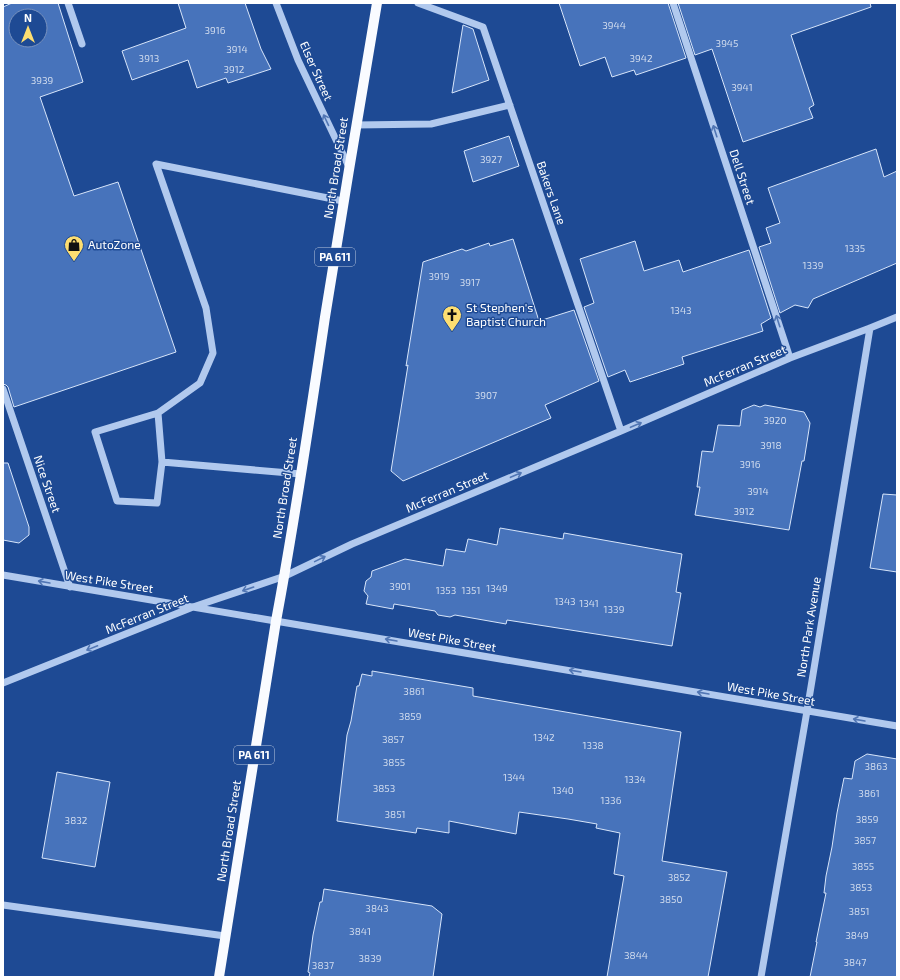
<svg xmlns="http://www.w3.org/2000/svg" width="900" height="980" font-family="'Exo 2',sans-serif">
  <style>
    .building { fill: #4773bb; stroke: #d7e5fa; fill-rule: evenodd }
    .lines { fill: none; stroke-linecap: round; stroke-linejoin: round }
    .minor { stroke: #b1c9ee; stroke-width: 7 }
    .major { stroke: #f9fbff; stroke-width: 10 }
    .oneway { stroke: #5176b4 }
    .labels { text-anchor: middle; stroke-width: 3; stroke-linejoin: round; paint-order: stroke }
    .number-label { font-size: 10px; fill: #d1dcee }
    .shield { fill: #1e4a94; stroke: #bcc9df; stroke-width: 1 }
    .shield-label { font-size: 11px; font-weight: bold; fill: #fff }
    .street-label { font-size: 12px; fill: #fff; stroke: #1e4a94 }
    .poi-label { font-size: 12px; fill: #fff; stroke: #1e4a94; text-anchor: start }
  </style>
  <rect width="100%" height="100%" fill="#1e4a94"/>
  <!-- building -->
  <path class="building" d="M12 3H58L83 82 40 97 74 196 118 182 176 352 14 407 8 387 6 385 3 384V7ZM16 16H40V40H16Z
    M178 3H245L261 49 271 69 228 83 226 78 197 88 188 60 132 80 122 51 186 28Z
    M559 3H668L686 58 636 75 634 70 612 77 605 57 580 66Z
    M678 3H870L871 7 791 35 814 105 809 108 813 118 743 142 712 49 695 55Z
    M463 25 473 29 489 80 452 93Z
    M509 136 519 166 473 182 464 151Z
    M876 149 884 177 897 171V263L813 299 808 308 795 305 780 313 759 247 771 243 766 228 780 223 768 188Z
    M513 239 539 321 574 310 599 381 545 405 551 418 403 481 391 471 408 365 406 366 423 262 462 249 466 251 489 243 490 246Z
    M635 241 644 271 679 260 683 272 749 250 771 318 761 324 763 331 682 357 684 364 630 382 625 370 608 377 584 307 594 303 580 259Z
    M754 405 760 407 765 405 804 412 810 423 804 461H802L789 530 695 515 700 487H697L702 451 713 452 718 425 740 426 742 410Z
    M3 463H8L29 527V535L19 543 3 540Z
    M883 494 897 495V572L870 568Z
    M500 528 563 539 564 533 682 554 676 592 681 593 672 646 507 620 506 624 455 615 450 617 438 615 435 611 394 604 393 609 366 604 368 596 364 591 366 581 371 577 372 571 405 559 443 566 446 549 465 552 468 539 497 545Z
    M372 671 473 688V696L681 732 662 861 727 872 708 977H607L624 876 614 874 620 833 596 828 597 824 568 819 519 812 516 834 449 821V833L417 828 416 833 337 821 340 795 347 735 351 721 357 686H359L362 674 372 676Z
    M867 754 897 759V977H810L817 942H816L826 893H824L826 876 832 847 837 813 844 778 852 779 855 761Z
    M57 772 110 782 95 867 42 858Z
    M324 889 432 906 442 914 433 977H309L310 973 308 972 313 935 320 902H322Z"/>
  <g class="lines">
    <!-- minor -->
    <path class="minor" d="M68 3 82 44
      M276 3 298 60 349 167
      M418 3 483 27 621 431
      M673 3 790 358
      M356 125 431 124 510 105
      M3 389 70 587
      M158 413 200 383 213 353 206 308 156 164 343 201
      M162 462 158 413 95 432 117 501 157 503 162 462 301 474
      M3 575 897 726
      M3 683 193 607 285 576 352 544 621 431 790 358 870 328 897 317
      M3 905 225 936
      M761 977 807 711 870 328"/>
    <!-- major -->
    <path class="major" d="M219 977 276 621C295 520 310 418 325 317 342 212 359 108 377 3"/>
  </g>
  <!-- one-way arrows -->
  <defs><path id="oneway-shaft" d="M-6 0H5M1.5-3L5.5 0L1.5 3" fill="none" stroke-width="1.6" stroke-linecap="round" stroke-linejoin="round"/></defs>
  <g class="oneway">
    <use href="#oneway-shaft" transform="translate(326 120) rotate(-115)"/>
    <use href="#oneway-shaft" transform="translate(715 131) rotate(-108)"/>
    <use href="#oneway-shaft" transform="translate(778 321) rotate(-108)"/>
    <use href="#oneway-shaft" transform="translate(636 425) rotate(-23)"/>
    <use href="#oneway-shaft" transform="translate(516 475) rotate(-23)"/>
    <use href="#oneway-shaft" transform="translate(320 559) rotate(-26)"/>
    <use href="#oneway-shaft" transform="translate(44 582) rotate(-170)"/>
    <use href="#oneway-shaft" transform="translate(248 589) rotate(161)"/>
    <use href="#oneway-shaft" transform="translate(391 640) rotate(-170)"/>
    <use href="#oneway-shaft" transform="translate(92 648) rotate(158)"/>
    <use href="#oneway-shaft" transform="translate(575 671) rotate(-170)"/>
    <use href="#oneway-shaft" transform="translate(703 693) rotate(-170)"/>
    <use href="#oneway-shaft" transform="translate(859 720) rotate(-170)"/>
  </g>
  <!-- icons -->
  <defs>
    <symbol id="shop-pin" viewBox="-11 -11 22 30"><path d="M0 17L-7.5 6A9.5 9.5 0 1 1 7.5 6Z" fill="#fdde71" stroke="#1e4a94"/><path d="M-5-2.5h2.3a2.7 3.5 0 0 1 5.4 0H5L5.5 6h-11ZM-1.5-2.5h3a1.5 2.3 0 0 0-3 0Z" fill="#111"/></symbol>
    <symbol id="church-pin" viewBox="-11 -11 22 30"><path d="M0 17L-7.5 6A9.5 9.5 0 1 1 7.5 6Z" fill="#fdde71" stroke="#1e4a94"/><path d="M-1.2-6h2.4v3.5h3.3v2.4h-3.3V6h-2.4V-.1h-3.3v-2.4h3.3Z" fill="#111"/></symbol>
  </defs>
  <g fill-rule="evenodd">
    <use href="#shop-pin" x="63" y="234" width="22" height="30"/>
    <use href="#church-pin" x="441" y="304" width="22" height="30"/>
  </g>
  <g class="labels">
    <!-- number labels -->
    <g class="number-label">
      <text x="614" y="29">3944</text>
      <text x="215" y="34">3916</text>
      <text x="727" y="47">3945</text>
      <text x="237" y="53">3914</text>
      <text x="149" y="62">3913</text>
      <text x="641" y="62">3942</text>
      <text x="234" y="73">3912</text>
      <text x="42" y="84">3939</text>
      <text x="742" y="91">3941</text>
      <text x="491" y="163">3927</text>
      <text x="855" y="252">1335</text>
      <text x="813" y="269">1339</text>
      <text x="439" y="280">3919</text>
      <text x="470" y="286">3917</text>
      <text x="681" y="314">1343</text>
      <text x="486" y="399">3907</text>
      <text x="775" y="424">3920</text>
      <text x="771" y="449">3918</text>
      <text x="750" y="468">3916</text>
      <text x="758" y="495">3914</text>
      <text x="744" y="515">3912</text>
      <text x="400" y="590">3901</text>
      <text x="497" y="592">1349</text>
      <text x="446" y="594">1353</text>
      <text x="471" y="594">1351</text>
      <text x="565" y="605">1343</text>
      <text x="589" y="607">1341</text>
      <text x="614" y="613">1339</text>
      <text x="414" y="695">3861</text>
      <text x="410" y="720">3859</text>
      <text x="544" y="741">1342</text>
      <text x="393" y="743">3857</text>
      <text x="593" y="749">1338</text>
      <text x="394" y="766">3855</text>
      <text x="876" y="770">3863</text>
      <text x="514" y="781">1344</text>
      <text x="635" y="783">1334</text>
      <text x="384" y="792">3853</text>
      <text x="563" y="794">1340</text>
      <text x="869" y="797">3861</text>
      <text x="611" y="804">1336</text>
      <text x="395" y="818">3851</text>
      <text x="867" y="823">3859</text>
      <text x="76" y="824">3832</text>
      <text x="865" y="844">3857</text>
      <text x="863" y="870">3855</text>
      <text x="679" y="881">3852</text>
      <text x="861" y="891">3853</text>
      <text x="671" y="903">3850</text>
      <text x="377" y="912">3843</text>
      <text x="859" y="915">3851</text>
      <text x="360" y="935">3841</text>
      <text x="857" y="939">3849</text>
      <text x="636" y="959">3844</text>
      <text x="370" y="962">3839</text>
      <text x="855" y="966">3847</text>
      <text x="323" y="969">3837</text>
    </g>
    <!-- shield labels -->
    <g class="shield">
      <rect x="315" y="248" width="40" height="18" rx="3"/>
      <rect x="234" y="746" width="40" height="18" rx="3"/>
    </g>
    <g class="shield-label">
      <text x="335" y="261">PA 611</text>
      <text x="254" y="759">PA 611</text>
    </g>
    <!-- street labels -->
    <g class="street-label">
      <text transform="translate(316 71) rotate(66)" y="4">Elser Street</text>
      <text transform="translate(336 168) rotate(-81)" y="4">North Broad Street</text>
      <text transform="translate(742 177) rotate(72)" y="4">Dell Street</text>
      <text transform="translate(551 193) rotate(71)" y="4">Bakers Lane</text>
      <text transform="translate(745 366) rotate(-23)" y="4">McFerran Street</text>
      <text transform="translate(47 484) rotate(71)" y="4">Nice Street</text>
      <text transform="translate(285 488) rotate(-81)" y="4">North Broad Street</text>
      <text transform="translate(447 492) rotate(-23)" y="4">McFerran Street</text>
      <text transform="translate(109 582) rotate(9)" y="4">West Pike Street</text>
      <text transform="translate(147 614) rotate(-22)" y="4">McFerran Street</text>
      <text transform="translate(809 627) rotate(-81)" y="4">North Park Avenue</text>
      <text transform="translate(452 640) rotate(10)" y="4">West Pike Street</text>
      <text transform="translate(771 694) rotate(10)" y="4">West Pike Street</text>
      <text transform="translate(229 831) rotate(-81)" y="4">North Broad Street</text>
    </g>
    <!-- poi labels -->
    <g class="poi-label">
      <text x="88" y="249">AutoZone</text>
      <text x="466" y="312">St Stephen's<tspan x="466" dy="14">Baptist Church</tspan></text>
    </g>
  </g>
  <!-- border -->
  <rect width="900" height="980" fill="none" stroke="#ffffff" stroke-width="8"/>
  <!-- north arrow -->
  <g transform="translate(28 28)"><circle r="19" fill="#1e4a94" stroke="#7892bf"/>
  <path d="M0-3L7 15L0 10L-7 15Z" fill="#fdde71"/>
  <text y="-6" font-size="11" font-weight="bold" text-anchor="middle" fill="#ffffff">N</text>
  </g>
</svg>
